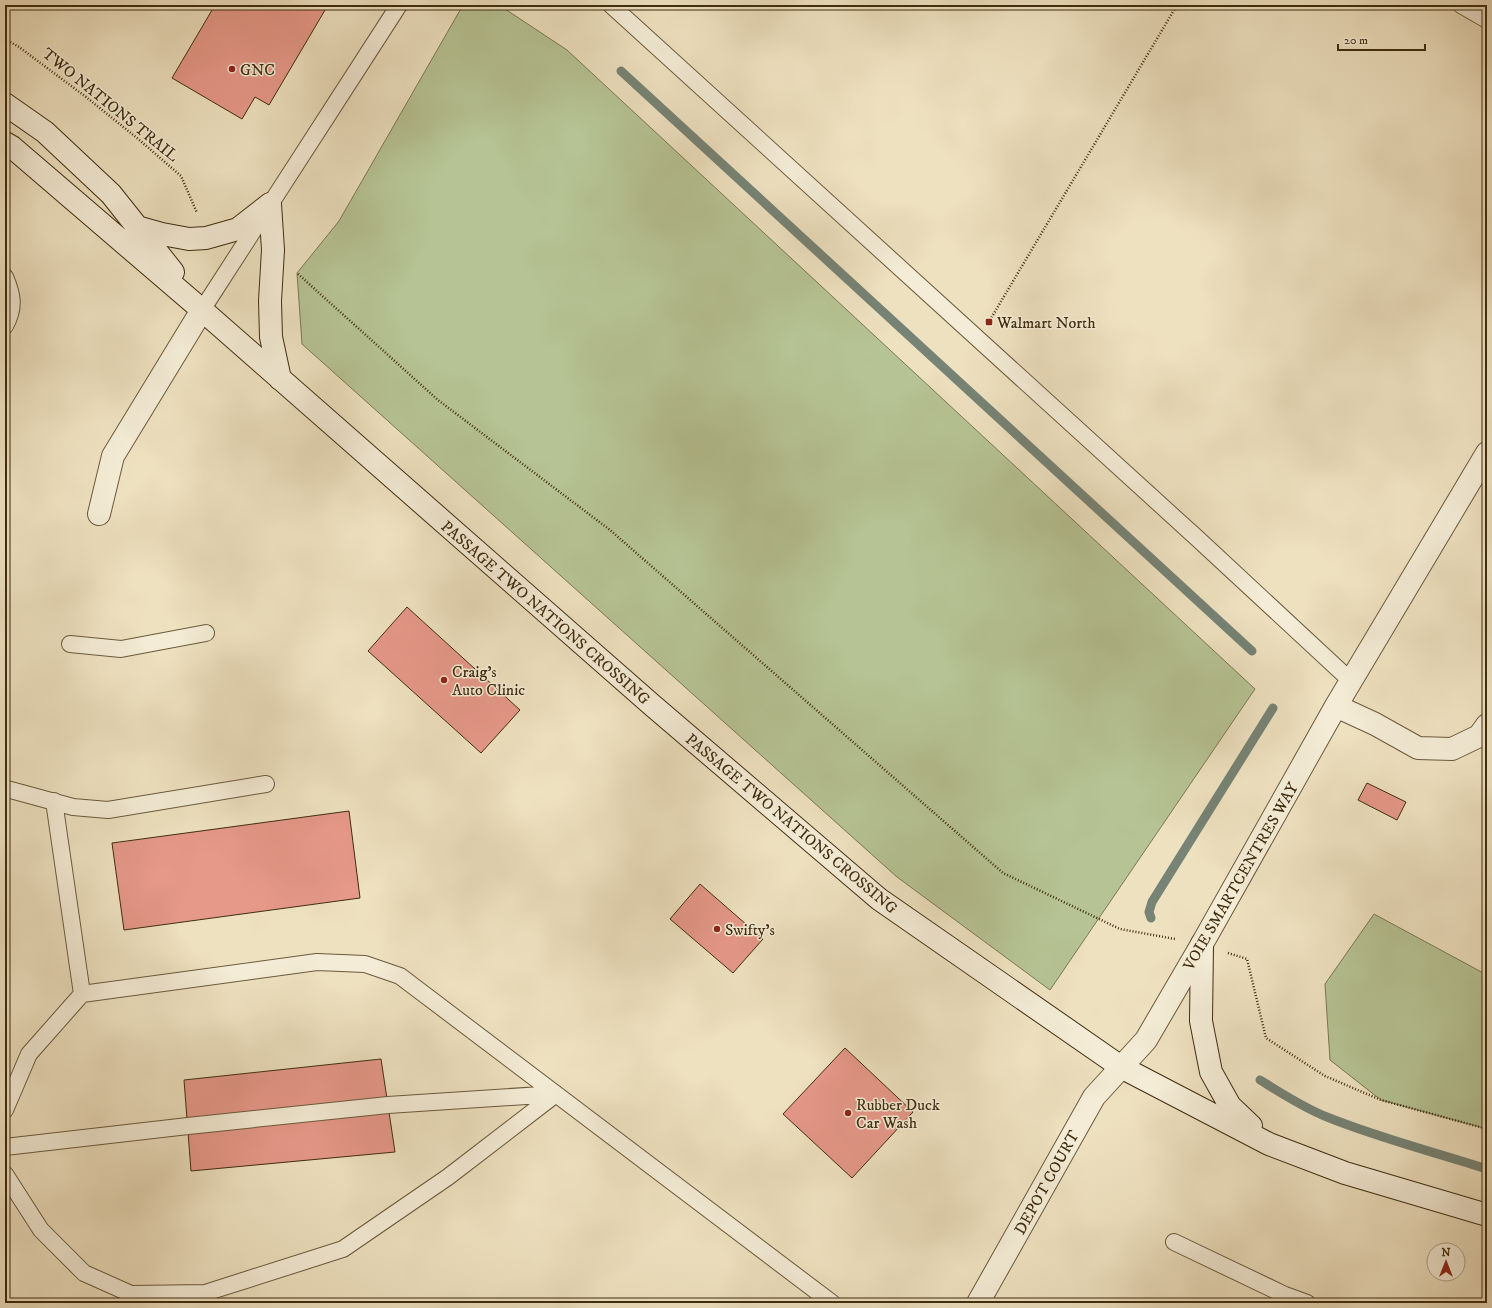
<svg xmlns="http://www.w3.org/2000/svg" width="1492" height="1308" font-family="'IM FELL DW Pica',serif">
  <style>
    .green { fill: #b6c394; stroke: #7a7852 }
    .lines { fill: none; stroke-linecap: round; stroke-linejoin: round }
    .stream { stroke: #768375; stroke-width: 9 }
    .building { fill: #e69889; stroke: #3f2d10 }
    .lane-casing { stroke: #6b5a3c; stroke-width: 18 }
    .street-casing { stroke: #6b5a3c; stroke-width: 24 }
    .secondary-casing { stroke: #3f2d10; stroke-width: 24 }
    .path { stroke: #3f2d10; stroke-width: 2.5; stroke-dasharray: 1 2; stroke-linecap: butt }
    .lane { stroke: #f4ecd6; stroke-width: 16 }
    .street { stroke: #f4ecd6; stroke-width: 22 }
    .secondary { stroke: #f4ecd6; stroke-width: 22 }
    .poi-dot { fill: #8f2418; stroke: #f4ecd6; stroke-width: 1.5 }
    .labels { text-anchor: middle; stroke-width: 3; stroke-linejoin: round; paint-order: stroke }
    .poi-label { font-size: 16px; fill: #3f2d10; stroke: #f4ecd6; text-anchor: start }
    .street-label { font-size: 16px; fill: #3f2d10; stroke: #f4ecd6 }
  </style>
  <rect width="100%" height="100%" fill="#eee1c0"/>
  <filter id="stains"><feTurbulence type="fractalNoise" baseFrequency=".005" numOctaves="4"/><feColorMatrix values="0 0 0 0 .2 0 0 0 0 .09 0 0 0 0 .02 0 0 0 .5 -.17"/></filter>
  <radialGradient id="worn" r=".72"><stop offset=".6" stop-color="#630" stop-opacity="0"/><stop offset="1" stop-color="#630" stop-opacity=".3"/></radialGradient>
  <!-- green -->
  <path class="green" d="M463 5H499L567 50 1255 689 1050 990 897 877 302 344 297 273 339 221Z
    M1374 914 1487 975V1129L1381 1100 1330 1060 1325 984Z"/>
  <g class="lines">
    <!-- stream -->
    <path class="stream" d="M621 71 1252 651
      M1151 918 1149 912 1152 902 1273 708
      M1260 1080C1281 1093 1304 1108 1327 1117 1379 1138 1434 1152 1487 1169"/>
  </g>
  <!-- building -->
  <path class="building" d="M215 5H328L269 105 255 97 242 119 172 78Z
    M407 607 520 710 481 753 368 651Z
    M1367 783 1406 802 1397 820 1358 800Z
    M349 811 360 898 124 930 112 843Z
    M700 884 763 939 733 973 670 919Z
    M845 1048 913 1112 852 1178 783 1114Z
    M381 1059 395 1152 191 1171 184 1080Z"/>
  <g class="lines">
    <defs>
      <path id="lane" d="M611 5 1198 539 1351 681
        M1461 5 1487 20
        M5 277C13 295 15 308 5 326
        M202 310 399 5
        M70 644 121 649 206 633
        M7 789 73 807 108 810 266 784
        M54 801 82 994
        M5 1110 29 1054 82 994 317 962 365 964 400 976 832 1303
        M5 1147 188 1126 388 1105 556 1094
        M5 1174 41 1230 84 1273 131 1294 205 1293 343 1249 448 1177 556 1094
        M1174 1242 1285 1295 1307 1303"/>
      <path id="street" d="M99 514 113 456 202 310
        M1336 706 1375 724 1418 748 1452 749 1479 736 1487 725
        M978 1303 1094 1097 1146 1040 1202 944 1336 706 1487 453"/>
      <path id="secondary" d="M5 104 45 132 111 194 173 272
        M5 143 12 147 202 310 652 705 879 899 1121 1067 1269 1144 1345 1173 1487 1215
        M270 204 273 250 270 301 271 337 280 379
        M137 227 162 234 189 239 206 238 238 229 270 204
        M1202 944 1201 1021 1211 1072 1230 1106 1251 1126"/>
    </defs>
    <!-- lane casing -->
    <use href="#lane" class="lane-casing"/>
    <!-- street casing -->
    <use href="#street" class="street-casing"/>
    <!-- secondary casing -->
    <use href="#secondary" class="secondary-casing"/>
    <!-- path -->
    <path class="path" d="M5 39 19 47 86 97 137 138 181 176 197 213
      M298 274 438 400 610 530 1003 873 1120 929 1175 939
      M990 320 1177 5
      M1228 953 1247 959 1266 1038 1325 1076 1381 1100 1487 1129"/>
    <!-- lane -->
    <use href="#lane" class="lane"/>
    <!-- street -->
    <use href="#street" class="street"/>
    <!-- secondary -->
    <use href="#secondary" class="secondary"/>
  </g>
  <!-- markers -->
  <g class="poi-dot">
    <circle cx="232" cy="69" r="4"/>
    <rect x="985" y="318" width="8" height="8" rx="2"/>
    <circle cx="444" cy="680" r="4"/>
    <circle cx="717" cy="929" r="4"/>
    <circle cx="848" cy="1113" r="4"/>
  </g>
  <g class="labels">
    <!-- poi labels -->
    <g class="poi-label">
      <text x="240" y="75">GNC</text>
      <text x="997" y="328">Walmart North</text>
      <text x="452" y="677">Craig's<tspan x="452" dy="18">Auto Clinic</tspan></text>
      <text x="725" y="935">Swifty's</text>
      <text x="856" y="1110">Rubber Duck<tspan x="856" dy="18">Car Wash</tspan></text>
    </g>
    <!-- street labels -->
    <g class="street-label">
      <text transform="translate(111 104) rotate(39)" y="6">TWO NATIONS TRAIL</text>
      <text transform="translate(546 612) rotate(41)" y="6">PASSAGE TWO NATIONS CROSSING</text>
      <text transform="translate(792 823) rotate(40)" y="6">PASSAGE TWO NATIONS CROSSING</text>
      <text transform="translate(1240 876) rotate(-60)" y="6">VOIE SMARTCENTRES WAY</text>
      <text transform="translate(1046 1182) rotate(-61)" y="6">DEPOT COURT</text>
    </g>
  </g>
  <!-- margin -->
  <rect width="1492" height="1308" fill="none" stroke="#eee1c0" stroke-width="20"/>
  <rect x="6" y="6" width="1480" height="1296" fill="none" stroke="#3f2d10" stroke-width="2"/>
  <rect x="10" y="10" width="1472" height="1288" fill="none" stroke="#3f2d10"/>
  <!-- north arrow -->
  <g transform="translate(1446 1262)"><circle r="19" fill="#f4ecd6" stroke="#aca087"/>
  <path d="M0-3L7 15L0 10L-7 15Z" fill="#8f2418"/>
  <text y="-6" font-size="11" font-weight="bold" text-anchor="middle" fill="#3f2d10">N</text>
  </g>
  <!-- scale -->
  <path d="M1338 44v6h87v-6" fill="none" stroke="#3f2d10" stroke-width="2"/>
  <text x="1344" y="44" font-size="12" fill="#3f2d10" stroke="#f4ecd6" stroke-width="3" paint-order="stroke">20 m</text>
  <rect width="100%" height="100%" filter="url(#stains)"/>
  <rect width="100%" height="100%" fill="url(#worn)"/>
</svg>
